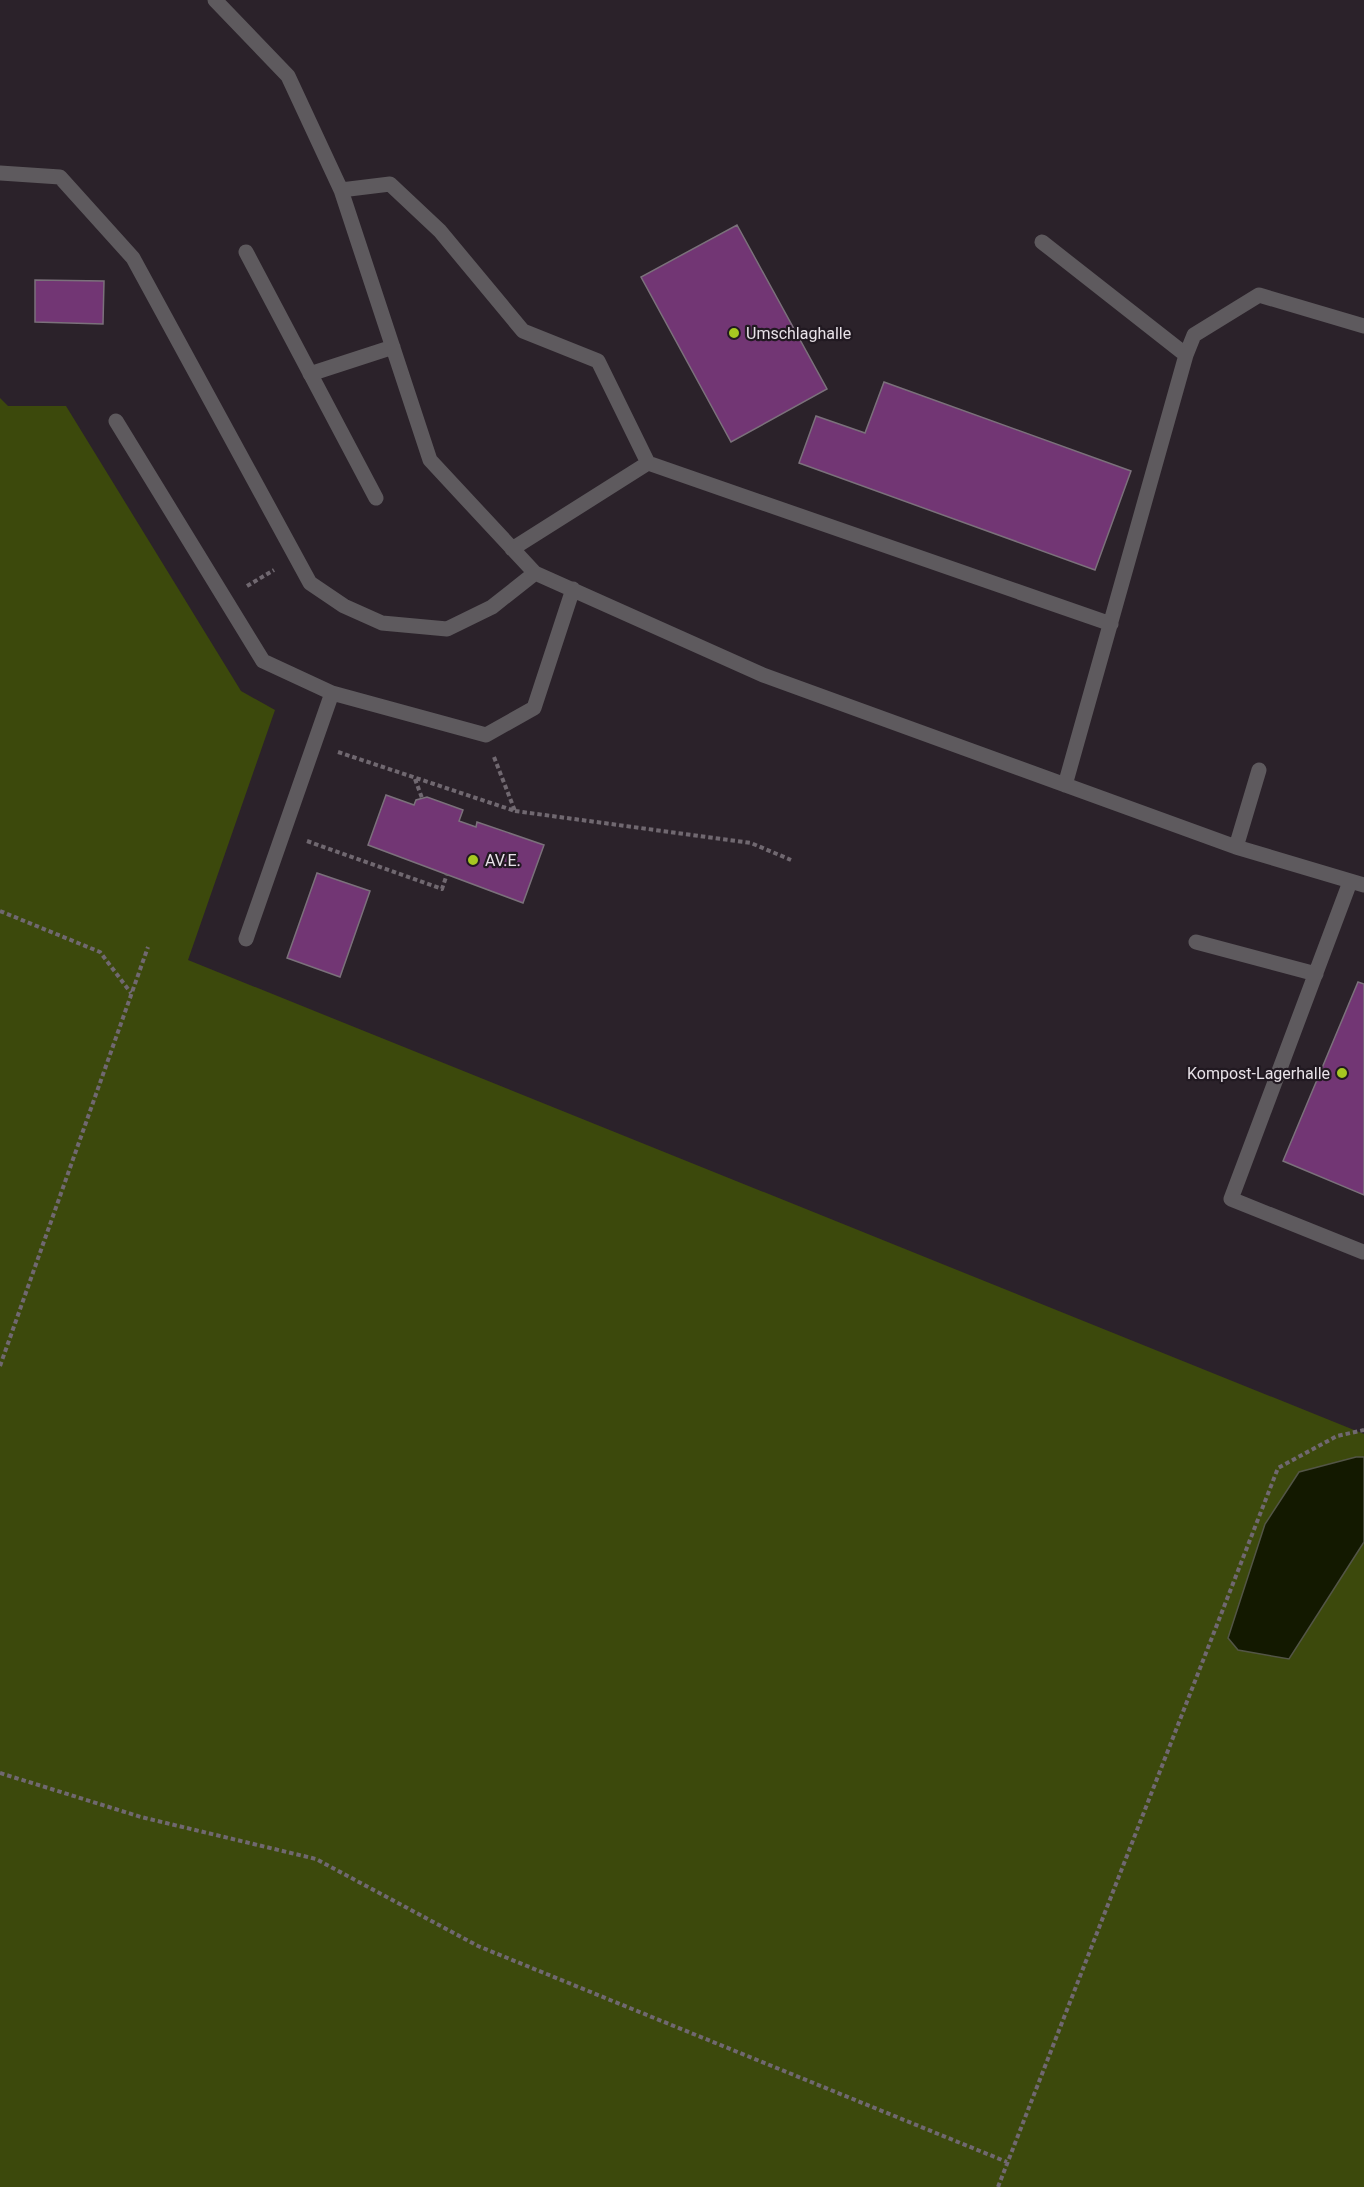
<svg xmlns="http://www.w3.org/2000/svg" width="1364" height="2187" font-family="Roboto,sans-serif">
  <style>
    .green { fill: #3c490c }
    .water { fill: #131900; stroke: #535546; stroke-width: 1.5 }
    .building { fill: #723674; stroke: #7b717b; stroke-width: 1.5 }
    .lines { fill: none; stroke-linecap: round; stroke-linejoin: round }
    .path { stroke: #706870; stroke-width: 4; stroke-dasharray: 4.5 3; stroke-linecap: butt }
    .lane { stroke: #5e5a5e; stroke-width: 15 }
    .poi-dot { fill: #a6c821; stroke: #211921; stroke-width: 2 }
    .labels { text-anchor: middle; stroke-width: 4.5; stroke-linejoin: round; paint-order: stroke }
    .poi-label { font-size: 16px; fill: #e8e2e8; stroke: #211921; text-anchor: start }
  </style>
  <rect width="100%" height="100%" fill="#2b222a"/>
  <!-- green -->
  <path class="green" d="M0 398 8 406H66L241 691 275 710 188 960 1364 1434V2187H0Z"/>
  <!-- water -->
  <path class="water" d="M1356 1457H1364V1542L1289 1659 1238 1650 1228 1638 1265 1524 1299 1472Z"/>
  <!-- building -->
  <path class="building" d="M737 225 827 389 731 442 641 277Z
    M35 280 104 281 103 324 35 322Z
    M884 382 1131 471 1095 570 799 463 816 416 865 433Z
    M386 795 414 805 416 800 427 797 463 810 459 821 476 827 477 822 544 845 523 903 368 845Z
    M317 873 370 891 340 977 287 958Z
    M1358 982 1364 984V1195L1283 1161Z"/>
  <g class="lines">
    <!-- path -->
    <path class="path" d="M247 586 274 570
      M338 752 515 811 494 757
      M415 779 422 798
      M515 811 751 843 791 860
      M307 841 442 889 447 874
      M0 911 100 952 131 993
      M0 1366 148 947
      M0 1773 141 1817 316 1859 478 1946 1007 2162
      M998 2187 1278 1468 1337 1436 1364 1430"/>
    <!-- lane -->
    <path class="lane" d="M215 0 288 76 341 190 430 460 535 573 763 675 1236 847 1364 885
      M0 173 60 177 133 258 310 583 344 606 382 623 447 629 492 607 535 573
      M341 190 390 184 440 231 523 331 598 361 648 463 512 549
      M1042 242 1186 355
      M246 252 376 498
      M310 374 393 347
      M116 421 263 661 332 693 486 735 534 708 573 589
      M648 463 1111 624
      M1065 785 1186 355 1194 335 1259 295 1364 326
      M1236 847 1259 770
      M1350 882 1231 1199 1363 1252
      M246 939 332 693
      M1196 942 1316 974"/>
  </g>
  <!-- markers -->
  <g class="poi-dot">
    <circle cx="734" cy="333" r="6"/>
    <circle cx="473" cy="860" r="6"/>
    <circle cx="1342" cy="1073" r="6"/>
  </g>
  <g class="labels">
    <!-- poi labels -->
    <g class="poi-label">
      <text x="746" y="339">Umschlaghalle</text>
      <text x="485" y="866">AV.E.</text>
      <text x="1330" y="1079" text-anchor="end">Kompost-Lagerhalle</text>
    </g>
  </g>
</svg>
